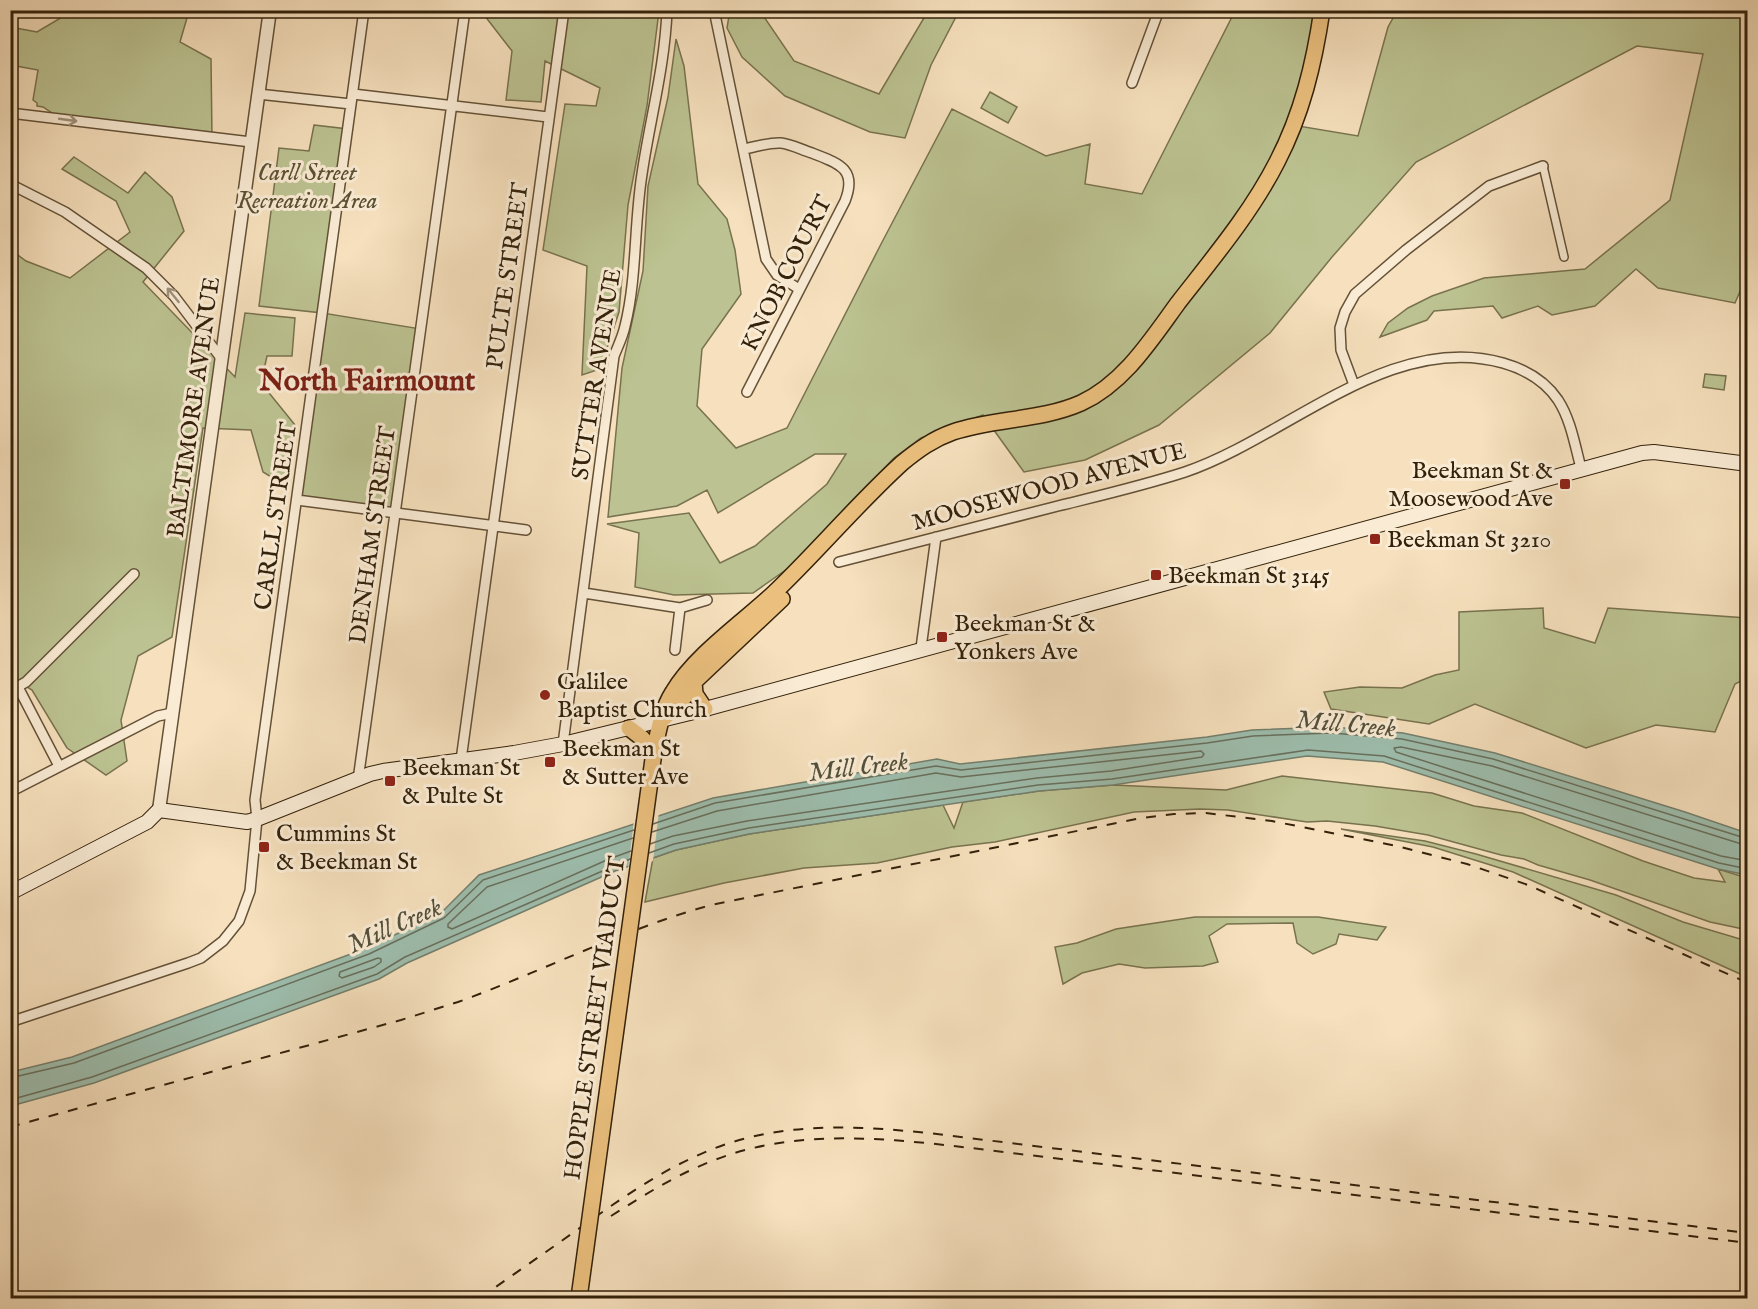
<svg xmlns="http://www.w3.org/2000/svg" width="1758" height="1309" font-family="'IM FELL English',serif">
  <style>
    .green { fill: #bcc291; stroke: #78724e; stroke-width: 1.5 }
    .water { fill: #9dbdad; stroke: #737f6c; stroke-width: 1.5 }
    .pier { fill: #f6e0bd }
    .lines { fill: none; stroke-linecap: round; stroke-linejoin: round }
    .shore { stroke: #686f5c; stroke-width: 1.5 }
    .pedestrian-casing { stroke: #645137; stroke-width: 10 }
    .minor-casing { stroke: #645137; stroke-width: 12 }
    .tertiary-casing { stroke: #645137; stroke-width: 15 }
    .secondary-casing { stroke: #33210a; stroke-width: 16 }
    .primary-casing { stroke: #33210a; stroke-width: 18 }
    .pedestrian { stroke: #f9ebd4; stroke-width: 7 }
    .minor { stroke: #f9ebd4; stroke-width: 9 }
    .tertiary { stroke: #f9ebd4; stroke-width: 12 }
    .secondary { stroke: #f9ebd4; stroke-width: 14 }
    .primary { stroke: #ebc07e; stroke-width: 15 }
    .rail { stroke: #33210a; stroke-width: 2; stroke-dasharray: 10 10; stroke-linecap: butt }
    .primary-bridge-casing { stroke: #33210a; stroke-width: 18; stroke-linecap: butt }
    .primary-bridge { stroke: #ebc07e; stroke-width: 15 }
    .oneway { stroke: #a09079 }
    .poi-dot { fill: #8f2418; stroke: #f9ebd4; stroke-width: 2 }
    .labels { text-anchor: middle; stroke-width: 6; stroke-linejoin: round; paint-order: stroke }
    .park-label { font-size: 24px; font-style: italic; fill: #5c5132; stroke: #f9ebd4 }
    .street-label { font-size: 24px; fill: #33210a; stroke: #f9ebd4 }
    .poi-label { font-size: 24px; fill: #33210a; stroke: #f9ebd4; text-anchor: start }
    .water-label { font-size: 26px; font-style: italic; fill: #53503b; stroke: #f9ebd4 }
    .district-label { font-size: 30px; font-weight: bold; fill: #7a1f14; stroke: #f9ebd4 }
  </style>
  <rect width="100%" height="100%" fill="#f6e0bd"/>
  <filter id="stains"><feTurbulence type="fractalNoise" baseFrequency=".00333" numOctaves="4"/><feColorMatrix values="0 0 0 0 .2 0 0 0 0 .09 0 0 0 0 .02 0 0 0 .5 -.17"/></filter>
  <radialGradient id="worn" r=".72"><stop offset=".6" stop-color="#630" stop-opacity="0"/><stop offset="1" stop-color="#630" stop-opacity=".3"/></radialGradient>
  <!-- green -->
  <path class="green" d="M730 10 762 11V14L794 61 879 94 928 11H959L931 65 905 138 870 132 785 96 742 57 727 28Z
    M62 11H189L180 42 211 59 212 138 61 119 43 107 37 106V103L33 100 38 70 11 65 10 27 37 32 64 16 61 15Z
    M481 11H659L647 106 628 205 619 312 600 369 582 375 587 266 543 250 565 104 596 106 600 88 545 61 541 102 506 100 512 51Z
    M1235 11H1314L1304 73 1286 124 1358 136 1388 27 1397 11H1747L1748 273 1735 303 1658 288 1636 269 1595 306 1552 315 1538 306 1502 318 1493 306 1434 311 1427 320 1380 337 1388 323 1408 308 1432 296 1484 278 1585 269 1670 200 1703 54 1637 46 1416 162 1332 257 1270 333 1159 425 1085 460 1024 472 983 415 921 438 894 458 790 567 753 593 674 595 635 587 639 533 607 524 689 513 720 563 755 546 827 484 846 454H815L718 513 707 490 677 506 608 517 622 368 643 271 648 186 668 97 676 39 684 66 698 184 727 219 735 250 741 294 702 349 697 406 736 448 787 428 880 246 952 109 1046 156 1090 144 1085 184 1142 194Z
    M990 92 1017 107 1008 123 981 108Z
    M314 125 348 129 322 313 421 329 395 513 297 500 322 313 259 306 279 148 309 151Z
    M74 157 128 193 145 172 172 197 184 231 143 282 235 377 245 313 295 318 292 356H267L261 383 295 425 286 486 263 472 251 430 203 428 172 637 138 656 121 720 127 761 106 775 67 748 32 690 13 678 11 679V250L26 261 70 278 130 232 116 201 62 169Z
    M1705 374 1726 376 1724 390 1703 387Z
    M1543 608 1544 628 1595 643 1608 608 1747 618V678L1735 684 1715 732 1656 725 1586 748 1475 704 1429 724 1331 709 1324 692 1360 687 1402 688 1435 675 1459 670V612Z
    M1282 776 1432 793 1474 806 1522 813 1643 861 1694 878 1725 882 1718 869 1747 878 1748 932 1743 929 1710 922 1590 880 1538 865 1524 859 1501 855 1428 835 1375 826 1327 821 1307 822 1228 810 1200 809 1134 812 995 842 952 847 877 863 804 868 724 883 645 902 653 858 676 850 749 834 943 805 954 828 963 802 1039 791 1113 785 1226 790Z
    M1341 829 1425 841 1476 854 1616 895 1683 922 1747 941V977L1513 872 1433 847Z
    M1195 917H1318L1386 927 1377 940 1339 934 1336 944 1313 954 1297 943 1293 923 1227 924 1209 936 1218 962 1203 966 1145 968 1119 964 1082 973 1063 984 1055 947 1077 943 1116 929Z"/>
  <!-- water -->
  <path class="water" d="M1332 727 1403 733 1495 753 1685 812 1747 833V875L1718 869 1383 762 1307 756 1113 785 1039 791 749 834 676 850 615 871 407 963 379 979 94 1083 11 1106V1072L72 1057 367 948 441 913 479 875 713 798 937 759 960 764 1207 737 1252 730Z"/>
  <!-- pier -->
  <path class="pier" d="M659 812 653 861 628 870 634 820Z"/>
  <g class="lines">
    <!-- shore -->
    <path class="shore" d="M653 824 715 803 936 766 961 770 1207 743 1253 736 1332 733 1402 739 1493 759 1748 839
      M650 844 673 836 747 821 1037 778 1111 771 1202 757 1204 754 1201 751 961 777 936 773 717 811 652 832
      M1748 846 1492 766 1401 747 1394 748 1396 752 1721 856 1748 861
      M631 851 609 859 452 929 448 927V924L487 887 633 838
      M649 853 674 844 749 828 1038 785 1112 779 1308 750 1384 756 1719 863 1748 869
      M378 958 381 959V962L374 967 342 978 339 976 340 972Z
      M10 1078 74 1063 369 954 444 918 483 880 634 830
      M10 1100 92 1077 377 974 405 957 630 859"/>
    <defs>
      <path id="pedestrian" d="M1543 166 1564 257"/>
      <path id="minor" d="M714 10 766 259 777 275 799 289
        M1132 83 1159 10
        M258 94 351 104
        M353 94 548 117
        M10 113 251 142
        M744 149C756 147 769 142 781 143 791 144 802 150 812 153 837 163 858 168 845 201L747 392
        M10 184 65 212 146 268 174 296 221 358
        M1354 385 1341 350 1340 328 1345 312 1355 294 1406 250 1489 186 1543 166
        M297 500 526 530
        M839 562C911 544 982 525 1054 507 1098 496 1142 486 1185 472 1286 438 1390 331 1503 363 1524 369 1545 381 1558 400 1571 420 1575 446 1581 468
        M584 593 680 608 707 600
        M921 648 936 537
        M675 650 680 608
        M18 687 59 766
        M10 691 26 682 134 574
        M563 744 614 356C618 346 623 336 625 326 637 278 634 224 642 174 650 119 665 66 667 10
        M461 760 564 10
        M358 780 465 10
        M10 792 158 716 172 713
        M10 1022 188 963 201 958 223 941 239 921 250 891 257 819 255 800 364 10"/>
      <path id="tertiary" d="M159 810 270 10"/>
      <path id="secondary" d="M10 893 147 822 159 810 247 822 257 819 370 774 383 771 514 753 563 744 698 711 1642 453 1654 452 1748 464"/>
      <path id="primary" d="M694 682 695 694 705 709
        M664 718 681 702 694 682 782 599
        M629 728 642 738 654 752
        M654 752C658 732 662 709 673 692 694 656 743 622 774 593 818 551 857 504 902 463 918 450 933 439 953 432 994 418 1040 421 1081 403 1124 383 1151 340 1178 303 1213 258 1251 213 1277 162 1302 114 1314 64 1322 10"/>
    </defs>
    <!-- pedestrian casing -->
    <use href="#pedestrian" class="pedestrian-casing"/>
    <!-- minor casing -->
    <use href="#minor" class="minor-casing"/>
    <!-- tertiary casing -->
    <use href="#tertiary" class="tertiary-casing"/>
    <!-- secondary casing -->
    <use href="#secondary" class="secondary-casing"/>
    <!-- primary casing -->
    <use href="#primary" class="primary-casing"/>
    <!-- pedestrian -->
    <use href="#pedestrian" class="pedestrian"/>
    <!-- minor -->
    <use href="#minor" class="minor"/>
    <!-- tertiary -->
    <use href="#tertiary" class="tertiary"/>
    <!-- secondary -->
    <use href="#secondary" class="secondary"/>
    <!-- primary -->
    <use href="#primary" class="primary"/>
    <!-- rail -->
    <path class="rail" d="M10 1127 401 1020C420 1014 439 1008 458 1002 543 971 624 929 711 905L1141 818 1174 814 1206 813 1272 821 1397 846 1467 864 1528 885 1748 983
      M611 1216C644 1195 676 1175 712 1161 794 1128 885 1138 971 1148L1748 1243
      M480 1298C514 1274 549 1250 584 1225 636 1188 688 1152 751 1137 810 1123 869 1127 928 1133L1748 1233"/>
    <defs>
      <path id="primary-bridge" d="M579 1298 654 752"/>
    </defs>
    <!-- primary-bridge casing -->
    <use href="#primary-bridge" class="primary-bridge-casing"/>
    <!-- primary-bridge -->
    <use href="#primary-bridge" class="primary-bridge"/>
  </g>
  <!-- one-way arrows -->
  <defs><path id="oneway-shaft" d="M-6 0H5M1.5-3L5.5 0L1.5 3" fill="none" stroke-width="1.6" stroke-linecap="round" stroke-linejoin="round" transform="scale(1.5)"/></defs>
  <g class="oneway">
    <use href="#oneway-shaft" transform="translate(68 120) rotate(8)"/>
    <use href="#oneway-shaft" transform="translate(173 295) rotate(-129)"/>
  </g>
  <!-- markers -->
  <g class="poi-dot">
    <rect x="1559" y="478" width="12" height="12" rx="3"/>
    <rect x="1369" y="533" width="12" height="12" rx="3"/>
    <rect x="1150" y="569" width="12" height="12" rx="3"/>
    <rect x="936" y="631" width="12" height="12" rx="3"/>
    <circle cx="545" cy="695" r="6"/>
    <rect x="544" y="756" width="12" height="12" rx="3"/>
    <rect x="384" y="775" width="12" height="12" rx="3"/>
    <rect x="258" y="841" width="12" height="12" rx="3"/>
  </g>
  <g class="labels">
    <!-- park labels -->
    <g class="park-label">
      <text x="307" y="180">Carll Street<tspan x="307" dy="28">Recreation Area</tspan></text>
    </g>
    <!-- street labels -->
    <g class="street-label">
      <text transform="translate(786 273) rotate(-63)" y="8">KNOB COURT</text>
      <text transform="translate(507 276) rotate(-82)" y="8">PULTE STREET</text>
      <text transform="translate(596 374) rotate(-81)" y="8">SUTTER AVENUE</text>
      <text transform="translate(193 407) rotate(-82)" y="8">BALTIMORE AVENUE</text>
      <text transform="translate(1049 486) rotate(-15)" y="8">MOOSEWOOD AVENUE</text>
      <text transform="translate(275 516) rotate(-82)" y="8">CARLL STREET</text>
      <text transform="translate(372 535) rotate(-82)" y="8">DENHAM STREET</text>
      <text transform="translate(594 1018) rotate(-82)" y="8">HOPPLE STREET VIADUCT</text>
    </g>
    <!-- poi labels -->
    <g class="poi-label">
      <text x="1553" y="478" text-anchor="end">Beekman St &amp;<tspan x="1553" dy="28">Moosewood Ave</tspan></text>
      <text x="1387" y="547">Beekman St 3210</text>
      <text x="1168" y="583">Beekman St 3145</text>
      <text x="954" y="631">Beekman St &amp;<tspan x="954" dy="28">Yonkers Ave</tspan></text>
      <text x="557" y="689">Galilee<tspan x="557" dy="28">Baptist Church</tspan></text>
      <text x="562" y="756">Beekman St<tspan x="562" dy="28">&amp; Sutter Ave</tspan></text>
      <text x="402" y="775">Beekman St<tspan x="402" dy="28">&amp; Pulte St</tspan></text>
      <text x="276" y="841">Cummins St<tspan x="276" dy="28">&amp; Beekman St</tspan></text>
    </g>
    <!-- water labels -->
    <g class="water-label">
      <text transform="translate(1346 723) rotate(5)" y="9">Mill Creek</text>
      <text transform="translate(858 766) rotate(-7)" y="9">Mill Creek</text>
      <text transform="translate(394 925) rotate(-24)" y="9">Mill Creek</text>
    </g>
    <!-- district labels -->
    <g class="district-label">
      <text x="367" y="390">North Fairmount</text>
    </g>
  </g>
  <!-- margin -->
  <rect width="1758" height="1309" fill="none" stroke="#f6e0bd" stroke-width="36"/>
  <rect x="12" y="12" width="1734" height="1285" fill="none" stroke="#33210a" stroke-width="3"/>
  <rect x="18" y="18" width="1722" height="1273" fill="none" stroke="#33210a" stroke-width="1.5"/>
  <rect width="100%" height="100%" filter="url(#stains)"/>
  <rect width="100%" height="100%" fill="url(#worn)"/>
</svg>
